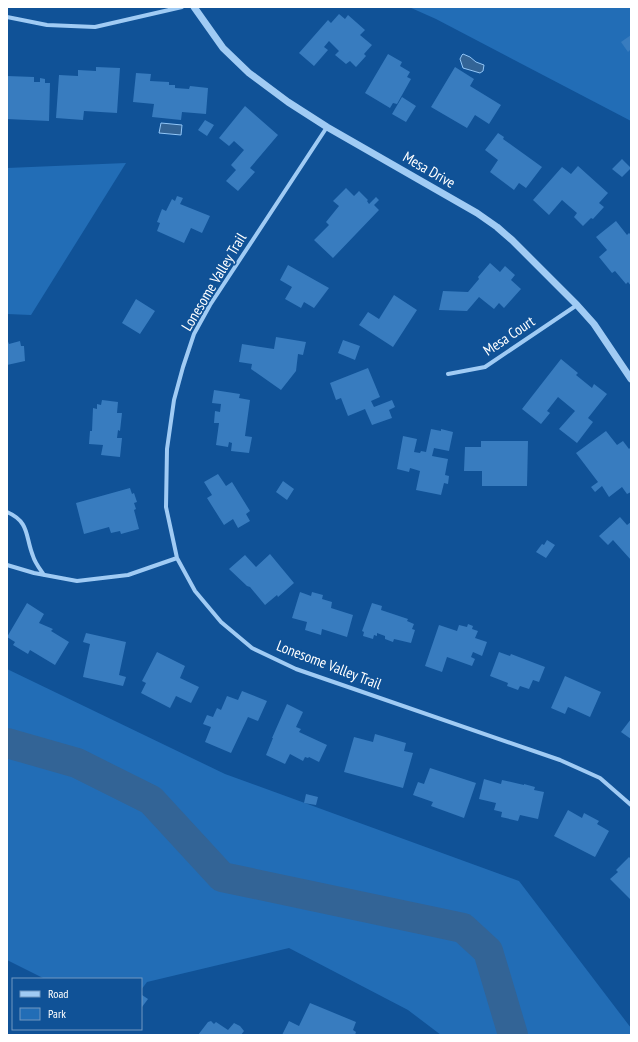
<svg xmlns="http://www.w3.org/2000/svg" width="638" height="1042" font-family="'PT Sans Narrow',sans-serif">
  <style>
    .green { fill: #226db6 }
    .water { fill: #336496; stroke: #91c6f8 }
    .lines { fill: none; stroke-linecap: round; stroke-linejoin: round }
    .river { stroke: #336496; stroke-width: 30 }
    .building { fill: #387cbf }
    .minor { stroke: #a0cbf4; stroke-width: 4 }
    .tertiary { stroke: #a0cbf4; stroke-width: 7 }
    .labels { text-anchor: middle; stroke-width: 3.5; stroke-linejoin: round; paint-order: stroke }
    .street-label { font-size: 15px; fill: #fff; stroke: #105297 }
  </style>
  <rect width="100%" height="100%" fill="#105297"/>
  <!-- green -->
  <path class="green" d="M409 7H631V121L436 19Z
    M126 163 31 315 7 314V168Z
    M7 669 225 774 519 881 631 1028V1035H441L408 1010 289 948 147 982 141 990V979H45L7 960Z"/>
  <!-- water -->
  <path class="water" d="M463 54 470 57 476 62 484 65 483 71 480 73 463 68 460 59 462 55Z
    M161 123 182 125 181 135 159 133Z"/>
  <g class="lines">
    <!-- river -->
    <path class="river" d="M7 743 77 763 151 800 222 877 463 928 488 951 513 1035"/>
  </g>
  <!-- building -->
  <path class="building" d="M339 14 345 19 348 15 365 30 360 35 372 45 364 54 366 56 356 67 350 61 346 64 335 55 339 51 329 41 324 47 328 50 314 66 299 53 328 20 331 23Z
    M631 35V49L628 52 621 42Z
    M388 54 402 62 400 66 410 72 407 77 411 79 397 104 393 103 390 108 365 93Z
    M96 67 120 68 117 113 84 111 83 120 56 118 59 75 78 76V70L96 71Z
    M455 67 474 79 470 86 501 105 489 124 475 115 467 128 431 107Z
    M136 73 151 74 150 81 169 82V85H175V88L189 89 190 86 208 88 206 114 182 112 181 120 152 117 154 104 133 102Z
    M7 76 34 77V82H40V78L45 79V83H50L49 121 7 119Z
    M402 97 416 106 406 122 392 114Z
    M245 106 278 135 250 168 255 172 238 191 226 181 236 170 231 165 244 150 234 141 229 146 219 138Z
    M205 120 214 125 207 136 198 130Z
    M498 133 504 137 503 139 542 167 526 188 519 183 514 190 490 172 498 160 485 150Z
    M622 159 631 168 622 177 612 169Z
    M578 166 608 193 599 203 604 207 593 219 591 218 583 226 574 217 577 213 562 200 549 215 533 200 562 167 571 174Z
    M346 188 354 196 359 191 368 200 367 201 369 204 376 197 379 200 374 205 379 210 333 258 314 240 329 225 326 222 339 206 333 201Z
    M177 196 183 198 180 204 210 216 202 233 191 228 184 243 157 231 160 223 157 222 162 209 166 211 172 199 175 201Z
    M616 221 627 235 629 233 631 235V286L628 282 626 284 615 271 612 273 599 257 607 250 596 237Z
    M490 263 500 272 505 266 515 275 511 280 521 289 504 308 499 303 494 309 479 297 467 311 439 310 443 291 468 292 479 279 478 277Z
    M288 265 329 288 314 308 304 302 301 308 285 299 292 287 280 280Z
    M394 295 417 310 393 347 359 325 368 312 379 319Z
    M136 299 155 311 140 334 122 323Z
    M276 337 306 342 303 355 298 354 296 371 281 390 251 369 252 364 239 362 242 344 274 349Z
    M7 339 9 344 20 341 21 346H24L25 361 7 365Z
    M343 340 360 346 355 360 338 353Z
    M561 359 578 373 576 375 592 388 594 384 607 394 588 418 593 422 577 443 559 429 575 411 558 397 547 411 550 413 541 424 522 409Z
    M368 368 380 397 371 401 374 407 392 400 395 407 389 410 392 418 372 425 365 409 348 416 341 398 336 400 330 383Z
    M214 390 240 394 239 398 250 400 245 436 252 437 249 453 231 451 232 443 229 442 228 447 216 445 219 423H214L215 411 220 412 221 404 212 403Z
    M102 400 118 402 117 413H122L120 431 118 430 117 438H122L120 457 101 455 103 445 89 444 90 431H92L93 408 97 409V404L101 405Z
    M431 429 441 431V429L453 432 449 451 434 448 432 456 448 459 445 475 449 476 448 484 444 483 441 495 416 490 420 471 410 468 409 472 397 469 403 436 417 439 414 452 420 453 421 451 426 452Z
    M606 431 617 445 623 441 629 449 631 447V492L627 494 622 487 609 497 602 486 595 492 591 487 598 482 576 453Z
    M481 441H528L527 486H482V471H464L465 447H481Z
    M218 474 226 486 232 482 250 511 246 514 250 521 238 528 233 519 224 525 207 498 212 495 204 482Z
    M283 481 294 489 287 500 276 492Z
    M130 488 132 494 134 493 137 502 134 503 136 509 134 510 139 529 121 534 120 531 111 533 109 527 84 534 76 503Z
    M620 517 627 525 631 522V560L613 540 608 545 599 536Z
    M547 540 555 545 546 558 536 552 542 544 544 545Z
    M270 554 294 583 278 597 277 595 265 605 250 587 247 586 229 569 245 555 256 567Z
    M300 592 311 596 312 592 323 595 322 599 332 602 331 608 353 615 347 637 322 629 321 635 305 630 307 622 292 618Z
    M27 603 44 614 39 623 53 629 51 631 69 642 55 665 30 650 28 654 13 645 15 642 7 637Z
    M372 603 382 606 381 610 408 619 407 621 414 624 412 629 415 630 411 643 394 639 393 642 385 639V636L377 633V636L374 635 373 639 363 636 364 632 362 631Z
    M468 624 473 626 472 629 478 631 475 638 487 642 482 656 473 652 471 657 475 659 472 666 447 657 442 672 425 666 439 625 457 631 459 625 467 627Z
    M86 633 126 642 119 675 126 677 123 686 83 677 90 644 83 642Z
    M157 652 185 666 180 678 199 687 191 703 176 696 170 708 141 693 146 683 142 681Z
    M499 652 510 656 511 654 545 667 539 682 533 680 529 689 520 686 518 690 507 686 508 683 490 676Z
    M565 676 601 692 590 717 568 707 565 714 551 708Z
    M242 691 267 701 258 721 248 717 231 753 205 742 211 727 203 724 207 715 213 717 217 708 221 710 227 696 238 700Z
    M287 704 303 712 296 727 301 729 299 732 327 745 319 762 309 757 308 758 305 757 303 761 290 754 285 764 266 755 273 738H272Z
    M631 719V739L621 732Z
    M375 734 406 743 404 751 413 753 403 788 344 772 354 737 373 742Z
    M430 768 476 783 464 818 431 806 433 802 413 795 418 782 424 784Z
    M484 779 501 784 502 780 524 785V784L535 787 534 790 544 792 538 819 520 815 518 821 501 817 502 812 494 810 496 803 479 799Z
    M306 794 318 797 316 805 304 803Z
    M568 810 582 818 584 813 599 821 597 824 609 831 595 857 554 836Z
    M629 857 631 859V900L610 879 618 872 616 870Z
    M142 995 148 999 142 1007 141 1006V997Z
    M310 1003 356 1022 353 1030 356 1032 355 1035H282L289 1021 299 1026Z
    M211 1021 214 1024 216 1022 228 1030 234 1023 240 1026 244 1031 241 1035H198L208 1022Z"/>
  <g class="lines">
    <!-- minor -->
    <path class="minor" d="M7 17 47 25 95 27 182 7
      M327 127 210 305 194 334 183 367 174 400 167 449 166 507 177 558 195 591 221 622 252 648 296 669 560 760 600 778 631 805
      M448 374 485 367 577 305
      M7 512C30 522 25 536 33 556 35 563 40 569 44 575
      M7 565 34 573 77 581 128 575 177 558"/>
    <!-- tertiary -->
    <path class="tertiary" d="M194 7 223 48 249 73 288 102 327 127 477 213 497 227 512 240 577 305 594 324 631 379"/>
  </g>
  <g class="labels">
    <!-- street labels -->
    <g class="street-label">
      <text transform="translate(429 170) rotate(30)" y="5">Mesa Drive</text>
      <text transform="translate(214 282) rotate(-59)" y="5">Lonesome Valley Trail</text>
      <text transform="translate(509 336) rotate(-34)" y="5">Mesa Court</text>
      <text transform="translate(329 665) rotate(21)" y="5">Lonesome Valley Trail</text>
    </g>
  </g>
  <!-- border -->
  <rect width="638" height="1042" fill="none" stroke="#ffffff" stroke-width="16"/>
  <!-- legend -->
  <rect x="12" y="978" width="130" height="52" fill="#105297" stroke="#7097c1"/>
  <rect x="20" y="991" width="20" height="6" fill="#a0cbf4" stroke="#7097c1"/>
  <text x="48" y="998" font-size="12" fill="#ffffff">Road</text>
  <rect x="20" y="1008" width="20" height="12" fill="#226db6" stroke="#7097c1"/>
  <text x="48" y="1018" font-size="12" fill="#ffffff">Park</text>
</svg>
